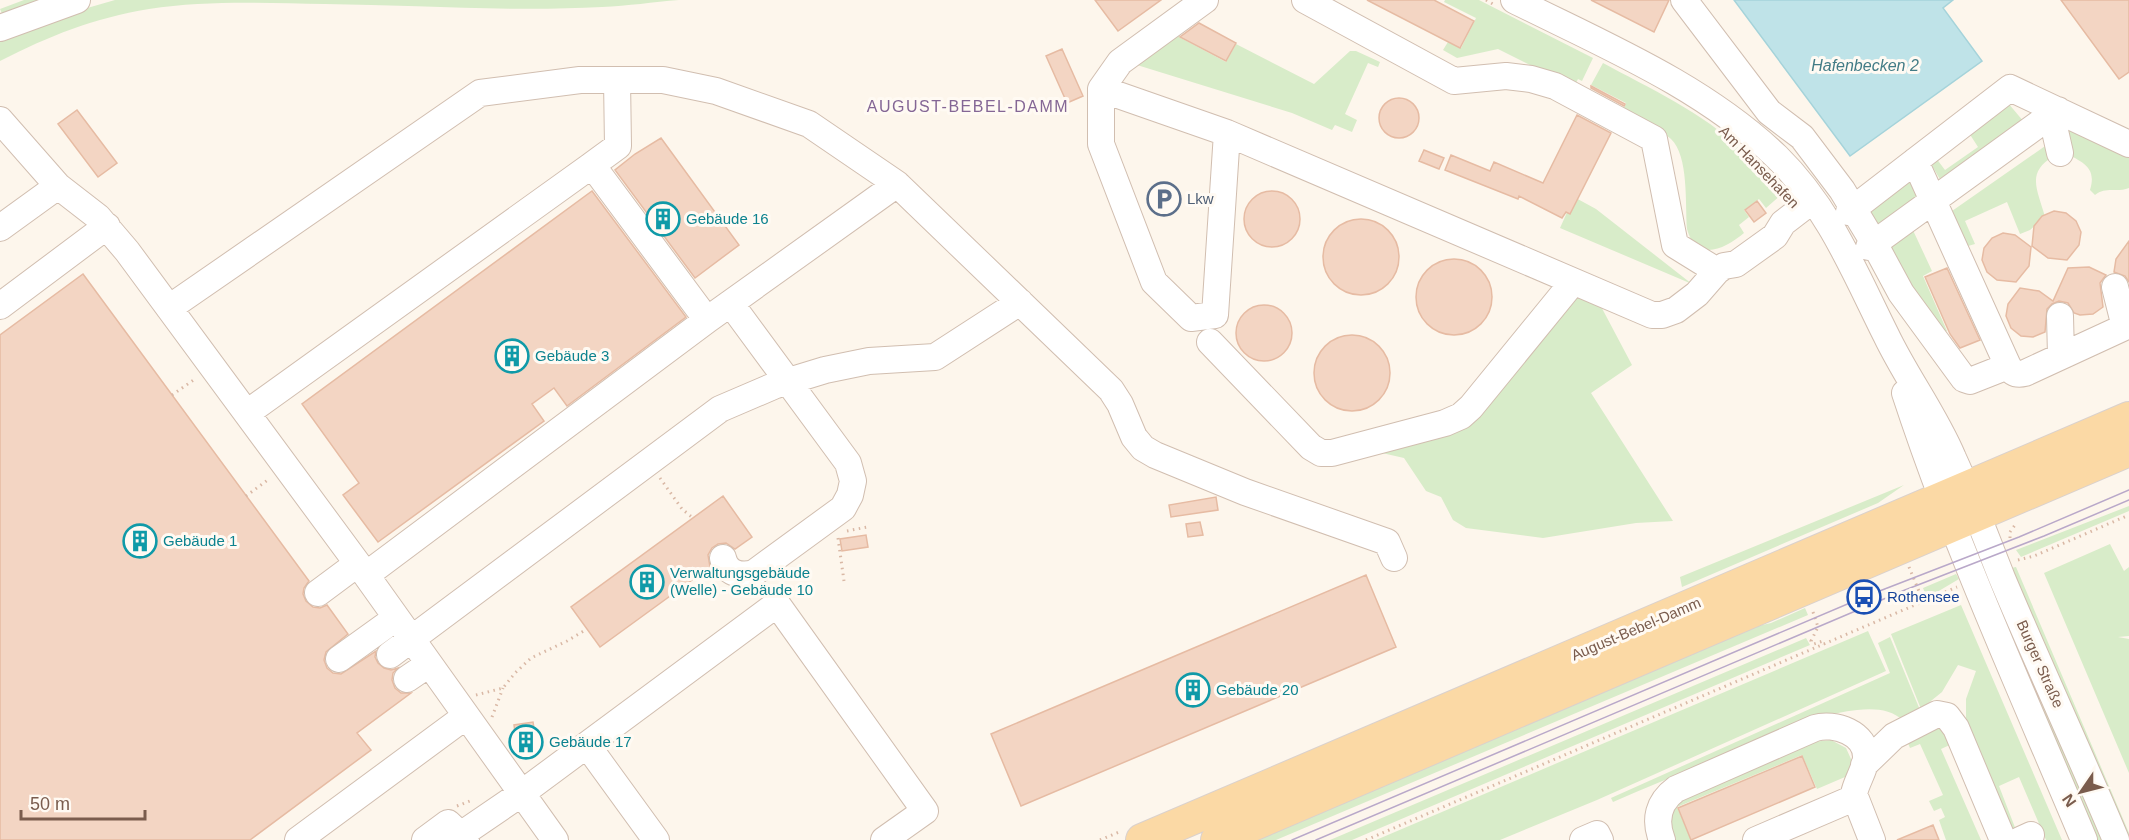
<svg xmlns="http://www.w3.org/2000/svg" width="2129" height="840" font-family="Helvetica,sans-serif">
  <style>
    .green { fill: #d8ecc9 }
    .water { fill: #bfe3e8; stroke: #a5d3da; stroke-width: 1.5 }
    .building { fill: #f3d5c3; stroke: #e6bba3; stroke-width: 1.5 }
    .lines { fill: none; stroke-linecap: round; stroke-linejoin: round }
    .minor-casing { stroke: #d1beb0; stroke-width: 28 }
    .major-casing { stroke: #dad1cd; stroke-width: 34 }
    .path { stroke: #d9b8a5; stroke-width: 3; stroke-dasharray: 1.5 4.5; stroke-linecap: butt }
    .minor { stroke: #fff; stroke-width: 26 }
    .major { stroke: #fbd9a5; stroke-width: 32 }
    .tram { stroke: #b9a8c9; stroke-width: 1.5 }
    .labels { text-anchor: middle; stroke-width: 6; stroke-linejoin: round; paint-order: stroke }
    .street-label { font-size: 15px; fill: #7a5c4d; stroke: #fffaf3 }
    .service-label { font-size: 15px; fill: #4e5e75; stroke: #fffaf3; text-anchor: start }
    .culture-label { font-size: 15px; fill: #0d838f; stroke: #fffaf3; text-anchor: start }
    .transit-label { font-size: 15px; fill: #164399; stroke: #fffaf3; text-anchor: start }
    .water-label { font-size: 16px; font-style: italic; fill: #437c86; stroke: #fffaf3 }
    .neighbourhood-label { font-size: 16px; letter-spacing: 1.5px; fill: #846695; stroke: #fffaf3 }
  </style>
  <rect width="100%" height="100%" fill="#fdf6ec"/>
  <!-- green -->
  <path class="green" d="M24 0H45L3 16 0 9Z
    M115 0H679C653 2 628 6 602 7 510 12 417 5 325 4 267 3 207 0 149 9 94 18 49 36 0 61V41L4 38 63 15Z
    M1445 0H1479L1593 58 1582 81 1578 79 1574 87 1498 49 1457 58 1443 50 1448 42 1461 48 1476 18 1444 2Z
    M1186 23 1179 37 1226 62 1236 44 1314 84 1350 51H1356L1380 62 1378 67 1368 63 1345 114 1357 120 1352 132 1335 125 1332 130 1292 113 1137 65Z
    M1603 63C1647 87 1706 114 1741 150 1755 164 1768 180 1781 195L1766 208 1759 199 1744 210 1749 217 1739 225 1744 233C1725 249 1696 263 1687 229 1685 204 1689 156 1671 139 1658 127 1639 119 1623 110L1626 103 1591 85Z
    M2008 103 2024 122 1942 183 1930 162 1936 158 1945 170 1978 147 1969 133Z
    M2070 125 2129 153V188C2117 193 2106 186 2095 195L2090 190C2097 167 2083 163 2066 153L2063 127Z
    M2048 144 2054 156C2025 173 2038 190 2045 217L2030 230 2020 234 2007 202 1965 221 1975 244 1968 246 1952 211Z
    M1910 175 1922 197 1880 226 1867 208Z
    M1574 197 1596 209 1692 284 1560 228Z
    M1911 226 1932 271 1923 276 1947 331 1939 335 1892 257V244Z
    M1570 295 1596 297 1632 365 1591 393 1673 521 1636 523 1543 538 1466 528 1453 520 1441 497 1426 491 1404 458 1382 453 1444 430Z
    M1904 485 1878 503 1682 587 1680 577Z
    M2129 506V511L2021 557 2016 550Z
    M2110 544 2124 571 2129 567V636L2118 637 2129 639V773L2044 573Z
    M2016 567 2129 833V840L2011 568Z
    M1956 574 1959 579 1932 595 1925 593 1923 588Z
    M1987 579 2030 680 2107 840H2095Z
    M1961 605 2062 840H2046L2019 777 1999 786 2016 830 2012 832 1966 718V699L1976 671 1958 665 1942 692 1921 709 1891 634Z
    M1805 608 1808 615 1276 840H1243L1737 631 1771 623Z
    M1868 631 1886 671 1597 800 1500 840H1376Z
    M1890 637 1920 710 1904 721C1891 709 1874 708 1857 710 1811 715 1765 738 1723 756 1686 772 1649 786 1613 802L1611 798 1890 673 1878 643Z
    M1806 638 1810 645 1352 840H1330Z
    M1936 726 1942 729 1954 743 1941 749 1981 840H1946L1939 820 1945 817 1941 808 1934 811 1929 801 1943 795 1920 744 1910 748 1906 738Z
    M1831 740 1846 748 1856 770 1852 774 1817 789 1802 755 1677 807 1691 840H1671L1667 826 1674 803 1812 742Z"/>
  <!-- water -->
  <path class="water" d="M1734 0H1953L1943 8 1982 61 1850 156Z"/>
  <!-- building -->
  <path class="building" d="M1095 0H1161L1118 31Z
    M1367 0H1434L1474 21 1460 48Z
    M1591 0H1669L1654 32Z
    M2061 0H2129V72L2119 79Z
    M1199 23 1236 43 1226 61 1180 37Z
    M1062 49 1083 96 1067 103 1046 56Z
    M1591 86 1625 104 1624 106 1591 88Z
    M1379 118a20 20 0 1 1 40 0a20 20 0 1 1-40 0Z
    M77 110 117 163 98 177 58 124Z
    M1577 115 1611 133 1570 214 1566 212 1562 218 1519 196 1518 199 1445 170 1451 155 1490 171 1494 162 1543 183Z
    M661 138 739 245 695 278 615 170 635 154Z
    M1424 150 1444 158 1439 169 1419 161Z
    M592 191 686 317 567 406 554 388 532 404 544 421 378 542 343 495 359 483 302 404Z
    M1244 219a28 28 0 1 1 56 0a28 28 0 1 1-56 0Z
    M1757 201 1766 213 1754 222 1745 210Z
    M2054 211 2066 213 2076 221 2081 232 2079 245 2067 260 2048 258 2032 246 2034 226 2042 216Z
    M1323 257a38 38 0 1 1 76 0a38 38 0 1 1-76 0Z
    M2003 233 2015 235 2031 247 2029 266 2016 282 1997 280 1987 272 1982 260 1984 248 1992 238Z
    M2129 241V282L2125 276 2114 272 2116 259Z
    M1416 297a38 38 0 1 1 76 0a38 38 0 1 1-76 0Z
    M2089 267 2106 275 2100 283 2103 307 2093 314 2080 315 2074 313 2068 303 2059 301 2052 304 2047 309 2045 332 2033 337 2021 336 2011 328 2006 316 2008 304 2020 288 2039 291 2053 301 2068 268Z
    M1947 268 1980 340 1960 348 1950 334 1925 277Z
    M83 274 309 581 304 588 303 594 306 601 313 607 320 608 327 605 348 634 326 652 324 660 327 668 333 673 341 674 376 651 375 657 378 663 384 668 391 670 398 668 393 673 392 680 395 688 401 693H411L357 733 371 750 250 840H0V335Z
    M1236 333a28 28 0 1 1 56 0a28 28 0 1 1-56 0Z
    M1314 373a38 38 0 1 1 76 0a38 38 0 1 1-76 0Z
    M723 496 752 537 735 549 726 543 718 544 712 548 708 555 710 567 600 647 571 607Z
    M1216 497 1218 510 1171 517 1169 505Z
    M1200 522 1203 535 1188 537 1186 524Z
    M866 535 868 547 842 551 840 539Z
    M1366 575 1396 647 1021 806 991 734Z
    M533 722 538 752 518 755 514 725Z
    M1802 756 1815 787 1691 840 1678 808Z
    M1933 825 1939 840H1897Z"/>
  <g class="lines">
    <defs>
      <path id="minor" d="M1205 0 1120 62 1101 89V144L1154 282 1191 318 1215 315 1227 133
        M1305 0 1454 81 1506 76 1531 79 1555 86 1654 139 1675 245 1717 271
        M1514 0C1604 45 1703 86 1777 157 1829 208 1854 271 1886 335 1906 377 1935 415 1953 458 1971 497 1986 538 2002 578 2039 666 2079 752 2116 840
        M1684 0 1769 112 1802 137 1842 190 1874 243 1901 293 1964 379 1970 381 2008 366
        M0 28 77 0
        M1101 89 1227 133 1652 315H1662L1676 310 1697 294 1717 271 1724 266 1736 264 1775 236 1783 223 1813 200
        M2045 118 2055 131 2060 153
        M0 120 58 186 98 217 127 251 366 575 555 840
        M1915 161 2008 366C2012 373 2017 375 2025 373L2129 325
        M592 165 618 146 617 80
        M1849 212 2010 88 2129 144
        M0 228 58 186
        M1869 247 2058 110
        M2115 287 2125 327
        M0 306 107 226
        M169 308 480 93 580 80H663L716 91 809 124 897 184 1111 390 1120 404 1134 437 1143 448 1155 455 1245 492 1387 542 1394 558
        M2060 316 2061 356
        M1210 342 1311 447 1321 453H1332L1445 423 1461 416 1471 407 1573 282
        M1905 393C1955 546 2022 692 2084 840
        M247 413 592 165 707 320
        M723 558C726 573 740 577 754 573L843 508 850 495 853 481 848 463 731 304
        M366 575 707 320 897 184
        M318 593 357 564
        M390 655 720 409 776 385 825 370 869 361 935 357 1020 302
        M339 659 396 618
        M407 679 429 664
        M587 745 656 840
        M1864 765 1894 736 1937 714 1947 716 1956 728 2003 840
        M462 834 522 793 777 604 925 811 884 840
        M298 840 466 716
        M425 840 448 823 466 840
        M1583 840 1597 834 1600 840
        M1662 840C1654 820 1658 802 1676 789L1815 728C1834 722 1867 733 1866 758 1865 770 1856 782 1854 794L1872 840
        M1756 840 1854 798
        M2020 840 2031 835"/>
      <path id="major" d="M1142 840 2129 418
        M1217 840 2129 450"/>
    </defs>
    <!-- minor casing -->
    <use href="#minor" class="minor-casing"/>
    <!-- major casing -->
    <use href="#major" class="major-casing"/>
    <!-- path -->
    <path class="path" d="M1486 0 1493 4
      M172 395 195 379
      M660 478 682 509 693 518
      M246 496 269 479
      M847 531 867 527
      M838 538 844 581
      M2010 538V532L2015 525
      M2018 560 2034 556 2129 515
      M1909 567 1923 601
      M1907 600 1913 597 1916 604
      M1813 612 1818 627 1811 641 1814 644 1823 641 1824 644
      M476 695 503 688 515 673 531 658 567 641 587 629
      M492 717 503 688
      M457 806 470 801
      M1100 840 1119 832
      M1366 840 1957 587"/>
    <!-- minor -->
    <use href="#minor" class="minor"/>
    <!-- major -->
    <use href="#major" class="major"/>
    <!-- tram -->
    <path class="tram" d="M1292 840 1864 597 2019 537 2129 490
      M1316 840 1905 590 2044 536 2129 500"/>
  </g>
  <!-- icons -->
  <defs>
    <symbol id="parking-ring" viewBox="-11 -11 22 22"><circle r="9.5" fill="#fffaf3" stroke="#5c6f8a" stroke-width="1.5"/><path d="M-3.5-5.5H1a3.5 3.5 0 0 1 0 7H-1V5.5H-3.5ZM-1-3.4V-.6H.8a1.4 1.4 0 0 0 0-2.8Z" fill="#5c6f8a"/></symbol>
    <symbol id="building-ring" viewBox="-11 -11 22 22"><circle r="9.5" fill="#fffaf3" stroke="#0f9aa8" stroke-width="1.5"/><path d="M-4-6H4V6H1V3H-1V6H-4ZM-2.5-4.3h1.7v1.8h-1.7ZM.8-4.3h1.7v1.8H.8ZM-2.5-1h1.7V.8h-1.7ZM.8-1h1.7V.8H.8Z" fill="#0f9aa8"/></symbol>
    <symbol id="bus-ring" viewBox="-11 -11 22 22"><circle r="9.5" fill="#fffaf3" stroke="#1a4fb4" stroke-width="1.5"/><path d="M-5-6H5V4H4V6H2V4H-2V6H-4V4H-5ZM-3.5-4V0h7V-4ZM-3.5 1.2v1.5H-2V1.2ZM2 1.2v1.5H3.5V1.2Z" fill="#1a4fb4"/></symbol>
  </defs>
  <g fill-rule="evenodd">
    <use href="#parking-ring" x="1145" y="180" width="38" height="38"/>
    <use href="#building-ring" x="644" y="200" width="38" height="38"/>
    <use href="#building-ring" x="493" y="337" width="38" height="38"/>
    <use href="#building-ring" x="121" y="522" width="38" height="38"/>
    <use href="#building-ring" x="628" y="563" width="38" height="38"/>
    <use href="#bus-ring" x="1845" y="578" width="38" height="38"/>
    <use href="#building-ring" x="1174" y="671" width="38" height="38"/>
    <use href="#building-ring" x="507" y="723" width="38" height="38"/>
  </g>
  <g class="labels">
    <!-- street labels -->
    <g class="street-label">
      <text transform="translate(1759 167) rotate(46)" y="5">Am Hansehafen</text>
      <text transform="translate(1636 629) rotate(-23)" y="5">August-Bebel-Damm</text>
      <text transform="translate(2040 664) rotate(66)" y="5">Burger Straße</text>
    </g>
    <!-- service labels -->
    <g class="service-label">
      <text x="1187" y="204">Lkw</text>
    </g>
    <!-- culture labels -->
    <g class="culture-label">
      <text x="686" y="224">Gebäude 16</text>
      <text x="535" y="361">Gebäude 3</text>
      <text x="163" y="546">Gebäude 1</text>
      <text x="670" y="578">Verwaltungsgebäude<tspan x="670" dy="17">(Welle) - Gebäude 10</tspan></text>
      <text x="1216" y="695">Gebäude 20</text>
      <text x="549" y="747">Gebäude 17</text>
    </g>
    <!-- transit labels -->
    <g class="transit-label">
      <text x="1887" y="602">Rothensee</text>
    </g>
    <!-- water labels -->
    <g class="water-label">
      <text x="1865" y="71">Hafenbecken 2</text>
    </g>
    <!-- neighbourhood labels -->
    <g class="neighbourhood-label">
      <text x="968" y="112">AUGUST-BEBEL-DAMM</text>
    </g>
  </g>
  <!-- north arrow -->
  <g transform="translate(2081 792) rotate(235)" stroke="#fffaf3" stroke-width="4.5" paint-order="stroke">
  <path d="M0-4.5L10 22L0 15L-10 22Z" fill="#7a5c4d"/>
  <text y="-9" font-size="16" font-weight="bold" text-anchor="middle" fill="#7a5c4d">N</text>
  </g>
  <!-- scale -->
  <path d="M21 810v9h124v-9" fill="none" stroke="#7a5c4d" stroke-width="3"/>
  <text x="30" y="810" font-size="18" fill="#7a5c4d" stroke="#fffaf3" stroke-width="4.5" paint-order="stroke">50 m</text>
</svg>
